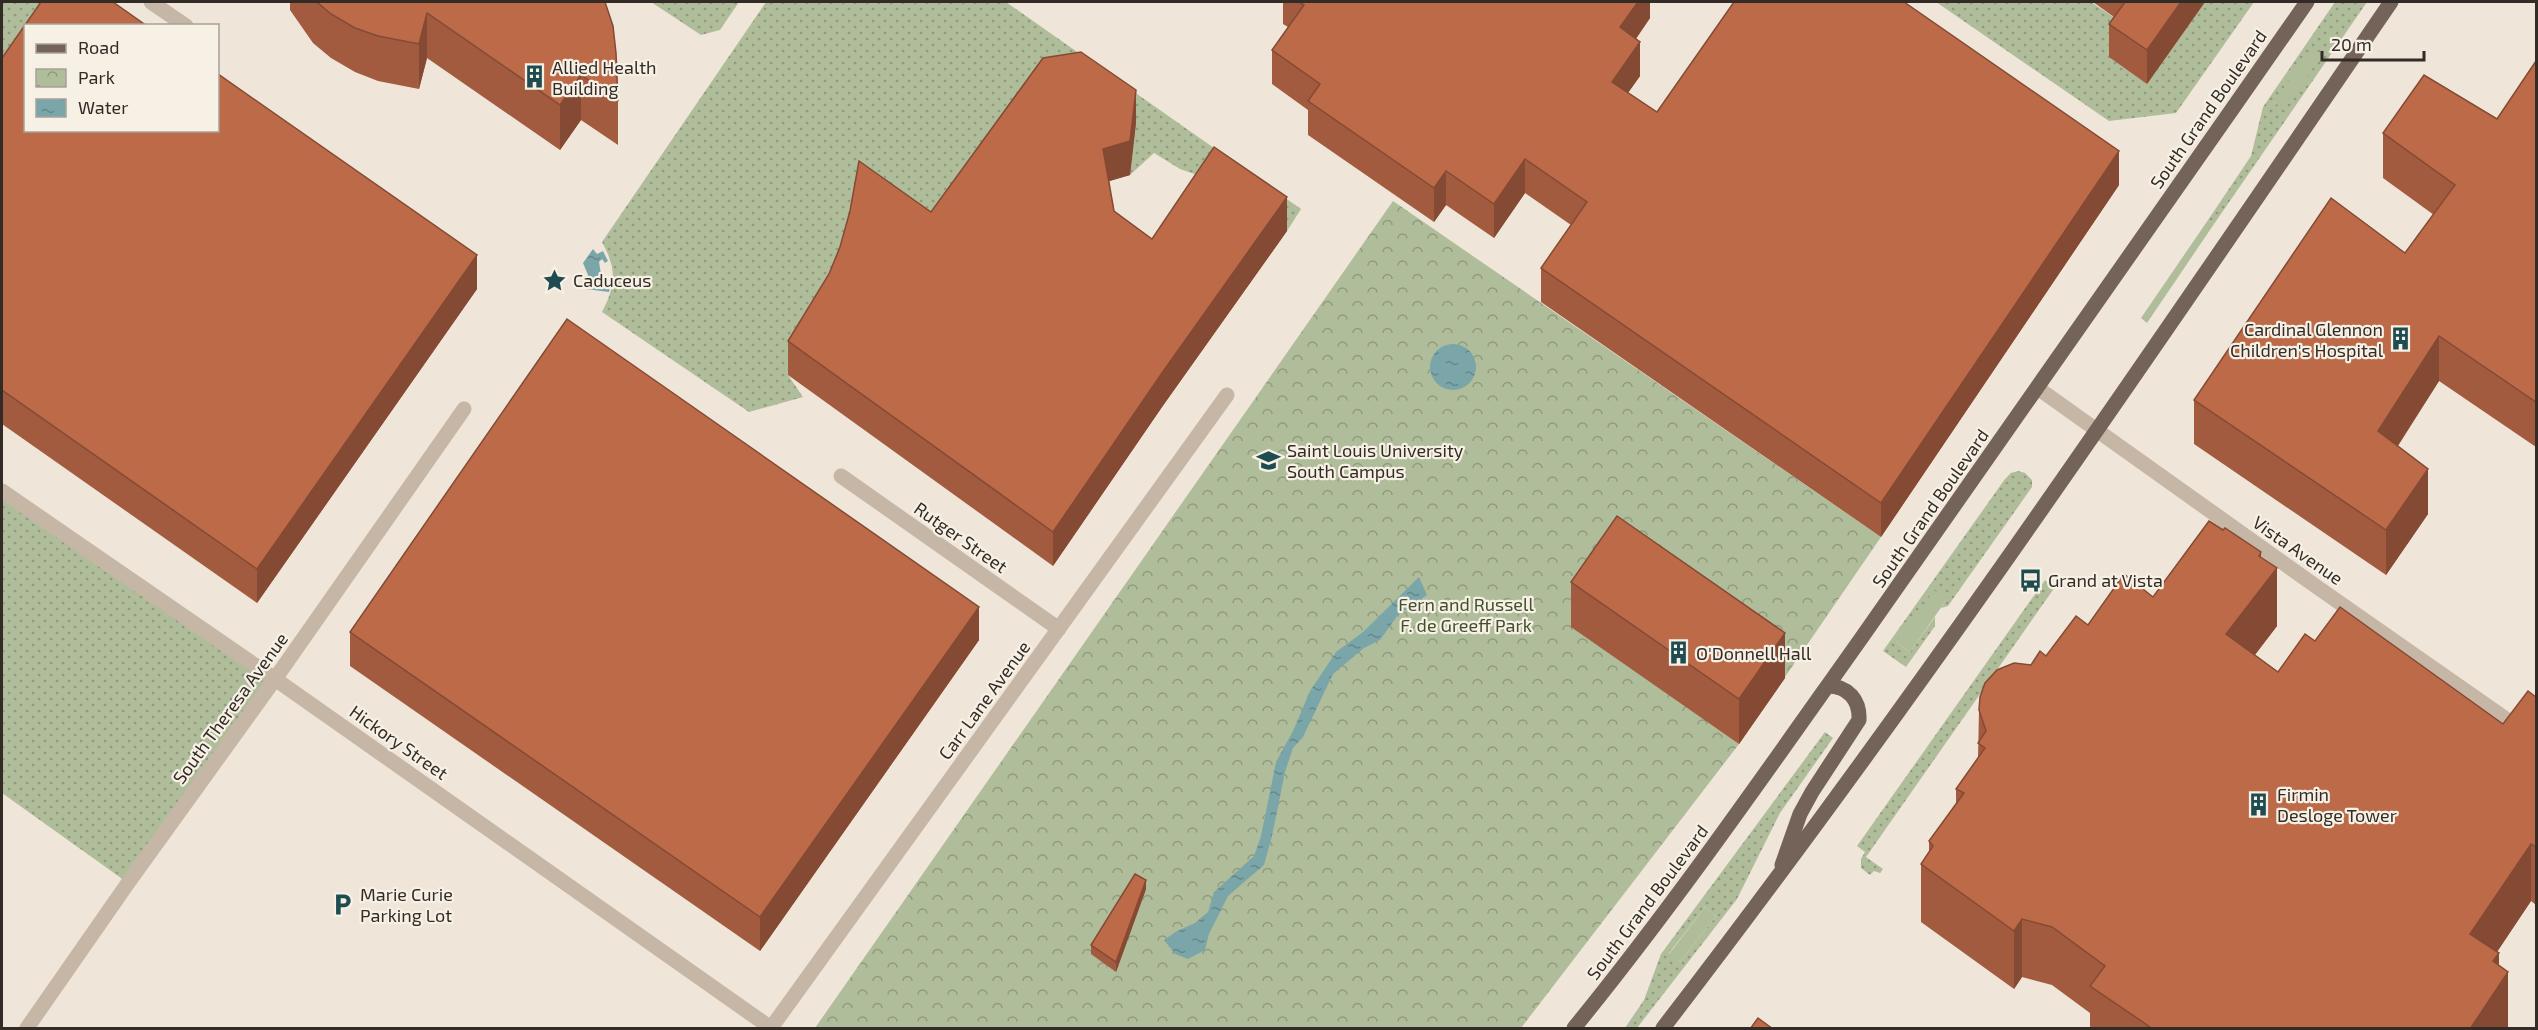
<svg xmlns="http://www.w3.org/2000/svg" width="2538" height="1030" viewBox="0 0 2538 1030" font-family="'Exo 2',sans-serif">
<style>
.grass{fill:url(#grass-dots);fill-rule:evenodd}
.park{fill:url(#park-crowns)}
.garden{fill:#b0bd9a}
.water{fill:url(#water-ripples)}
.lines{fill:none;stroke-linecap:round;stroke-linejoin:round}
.minor{stroke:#c6b6a6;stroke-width:15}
.primary{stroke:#746358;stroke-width:15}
.wall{fill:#a35b3f}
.shaded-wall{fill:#844a33}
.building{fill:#bd6a49;stroke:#844a33;stroke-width:1.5}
.labels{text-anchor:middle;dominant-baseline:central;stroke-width:4.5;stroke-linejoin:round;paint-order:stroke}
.poi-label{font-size:18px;fill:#332b26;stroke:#f7f0e5;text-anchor:start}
.street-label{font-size:18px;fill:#332b26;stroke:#f7f0e5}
.park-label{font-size:18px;fill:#414f2c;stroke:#f7f0e5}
</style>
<defs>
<pattern id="grass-dots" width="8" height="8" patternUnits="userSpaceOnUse" patternTransform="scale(1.5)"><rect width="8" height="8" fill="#b0bd9a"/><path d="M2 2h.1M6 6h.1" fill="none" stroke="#909a7d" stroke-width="1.8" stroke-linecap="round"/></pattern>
<pattern id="park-crowns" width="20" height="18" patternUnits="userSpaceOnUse" patternTransform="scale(1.5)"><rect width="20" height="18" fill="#b0bd9a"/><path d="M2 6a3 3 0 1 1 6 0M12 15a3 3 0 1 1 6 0" fill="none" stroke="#909a7d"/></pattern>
<pattern id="water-ripples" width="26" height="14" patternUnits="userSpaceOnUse" patternTransform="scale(1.5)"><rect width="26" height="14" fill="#7aa6aa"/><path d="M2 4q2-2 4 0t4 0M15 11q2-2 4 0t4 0" fill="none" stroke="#65878a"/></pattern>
</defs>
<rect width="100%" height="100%" fill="#efe6d9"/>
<g class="grass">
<path d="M2 2H59L26 26 2 86Z"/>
<path d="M651 2H739L720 30 701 35Z"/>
<path d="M766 2H1006L1301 209 1287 231 1214 181 1180 169 1154 153 1130 175 1136 123 931 246 850 245 788 375 803 397 749 412 602 312C616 285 617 269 602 242Z"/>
<path d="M1936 2H2091L2130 28 2147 84 2205 2H2254L2176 113 2109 121Z"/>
<path d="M2335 2H2367L2214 224 2208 220 2251 156 2263 107ZM2320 56 2284 109 2274 102Z"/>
<path d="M2018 471 2025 473 2032 480V487L1948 606 1941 608 1947 599 1896 642 1910 652 1935 617V626L1906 667 1883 651 2005 479 2011 473Z"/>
<path d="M2 491 275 679 128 883 2 793Z"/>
<path d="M2045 580 2055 587 1866 857 1883 869 1880 873 1874 871 1870 875 1861 868V859L1865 852 1857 846Z"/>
<path d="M1825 732 1833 738 1780 813 1737 899 1637 1028H1625L1644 1000 1661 954ZM1705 907 1716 916 1680 962 1669 953Z"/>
</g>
<path class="park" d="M1393 201 1881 537 1739 744 1521 1028H815Z"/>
<g class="garden">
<path d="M2310 49 2321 56 2284 110 2274 102Z"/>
<path d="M2208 220 2214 224 2147 323 2141 318Z"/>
<path d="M1934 590 1947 599 1910 652 1896 642Z"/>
<path d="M1705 907 1716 916 1680 962 1669 954Z"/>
</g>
<g class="water">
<path d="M593 249 597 254 603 251 608 261 605 263 602 259 599 262 603 286 611 282 609 292 586 289 588 275 583 263Z"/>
<circle cx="1453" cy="367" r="23"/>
<path d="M1419 577 1427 595 1398 615 1380 640 1364 648 1333 674 1303 737 1293 748 1285 772 1272 836 1264 865 1228 896 1209 934 1205 950 1188 959 1175 954 1164 940 1177 931 1195 923 1208 912 1214 892 1254 856 1261 836 1276 762 1293 731 1310 691 1336 652 1363 632Z"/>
</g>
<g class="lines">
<g class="minor">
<path d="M151 2 186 26"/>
<path d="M2039 389 2317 587 2536 740"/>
<path d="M841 476 1059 629"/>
<path d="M2 491 275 679 771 1028"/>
<path d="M27 1028 128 883 275 679 464 409"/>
<path d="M771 1028 1227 395"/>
</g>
<g class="primary">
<path d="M1782 865 1800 814 1812 792 1859 720C1860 700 1848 686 1828 686"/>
<path d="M1574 1028C1675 904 1767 771 1860 640 2010 429 2158 215 2307 2"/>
<path d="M1663 1028C1919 696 2154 348 2391 2"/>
</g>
</g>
<g class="wall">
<path d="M290 2H605L618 100V145L581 120 560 150 427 58 419 89 378 81 355 72 331 58 313 43 290 10Z"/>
<path d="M1283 2H1650V18L1636 39 1640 76 1628 93 1657 112 2119 185 1881 537 1541 302V268L1571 225 1525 193 1494 238 1446 205 1434 222 1308 135V110L1272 84V50L1288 27 1283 24Z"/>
<path d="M2093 2H2205L2147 84 2109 57V24L2114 17Z"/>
<path d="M2 58 477 289 257 603 2 424Z"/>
<path d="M2536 61V447L2439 381 2398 446 2428 514 2386 575 2194 444V400L2405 253 2434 215 2383 178V133L2497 119Z"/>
<path d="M1136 123 1130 175 1109 181 1114 211 1152 239 1287 231 1162 407 1053 566 788 375V341L931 212Z"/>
<path d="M2261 557 2277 626 2255 655 2278 672 2315 641 2503 724 2536 697V905L2531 901 2497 952 2508 1029H2090V1013L2052 985 2022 977 2014 989 1921 922V864L1929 852V841L1956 804V789L1978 758 1979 710 2031 665 2046 656 2088 625 2153 597Z"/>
<path d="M1571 582 1785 678 1739 744 1571 627Z"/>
<path d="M350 632 979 640 760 951 350 666Z"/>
<path d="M1146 889 1116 972 1091 954V945Z"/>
</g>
<g class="shaded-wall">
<path d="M1638 2H1650V18L1620 61V27Z"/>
<path d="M2181 2H2205L2147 84V50Z"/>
<path d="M427 13V58L419 89V44Z"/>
<path d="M1640 42V76L1612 115V82Z"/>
<path d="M581 75V120L560 150V105Z"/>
<path d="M1136 90V123L1130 175 1103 183V149Z"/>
<path d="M2119 151V185L1881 537V503Z"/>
<path d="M1525 159V193L1494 238V204Z"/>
<path d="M1446 171V205L1434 222V188Z"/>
<path d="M1287 197V231L1162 407 1053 566V532L1162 373Z"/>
<path d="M477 255V289L257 603V569Z"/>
<path d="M2439 336V381L2378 476V431Z"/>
<path d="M2428 469V514L2386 575V530Z"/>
<path d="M2261 552V589L2277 568V626L2226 692V634Z"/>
<path d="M979 607V640L760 951V917Z"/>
<path d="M1785 633V678L1739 744V699Z"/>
<path d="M2531 844V901L2470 992V934Z"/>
<path d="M1146 880V889L1116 972V962Z"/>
<path d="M2022 919V977L2014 989V931Z"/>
<path d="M2499 953V986L2508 972V1029H2470L2493 961Z"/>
</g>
<g class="building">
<path d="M41 2H113L147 26H26V130H218V74L477 255 257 569 2 390V58Z"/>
<path d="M317 2H605L613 26 616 53 618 100 581 75 560 105 427 13 419 44 378 36 355 28 331 14Z"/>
<path d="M1299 2H1638L1620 27 1640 42 1612 82 1657 112 1734 2H1904L2119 151 1881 503 1541 268 1587 202 1525 159 1494 204 1446 171 1434 188 1308 101 1320 84 1272 50 1304 5Z"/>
<path d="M2125 2H2181L2147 50 2109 24Z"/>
<path d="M1081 52 1136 90 1130 141 1103 149 1114 211 1152 239 1214 147 1287 197 1162 373 1053 532 788 341 829 274 840 247 850 211 859 161 931 212 1043 58Z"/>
<path d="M2536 61V402L2439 336 2378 431 2428 469 2386 530 2194 400 2331 198 2405 253 2455 185 2383 133 2424 75 2497 119Z"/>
<path d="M567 319 979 607 760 917 350 632Z"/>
<path d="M1617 516 1785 633 1739 699 1571 582Z"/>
<path d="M2209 521 2223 530 2225 528 2261 552 2259 556 2277 568 2226 634 2278 672 2305 634 2315 641 2340 607 2503 724 2528 691 2536 697V847L2531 844 2470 934 2499 953 2493 961 2508 972 2470 1029H2153L2090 986 2105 966 2052 927 2022 919 2014 931 1921 864 1933 846 1929 841 1964 793 1956 789 1985 748 1978 743 1986 731 1979 710 1980 697 1985 683 1997 670 2014 663 2031 665 2040 651 2046 656 2076 616 2088 625 2124 574 2153 597Z"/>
<path d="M1135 874 1146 880 1116 962 1091 945Z"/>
<path d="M1758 1018 1773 1029H1750Z"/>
</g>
<defs>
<symbol id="building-bare" viewBox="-9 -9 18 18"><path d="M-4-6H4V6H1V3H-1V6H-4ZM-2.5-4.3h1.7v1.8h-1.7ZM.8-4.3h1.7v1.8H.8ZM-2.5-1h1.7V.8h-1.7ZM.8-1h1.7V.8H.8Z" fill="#1f4c51" stroke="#f7f0e5" stroke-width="2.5" paint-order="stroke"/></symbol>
<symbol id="sight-bare" viewBox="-9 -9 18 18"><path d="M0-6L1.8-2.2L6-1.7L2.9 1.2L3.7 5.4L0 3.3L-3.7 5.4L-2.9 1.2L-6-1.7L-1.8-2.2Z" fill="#1f4c51" stroke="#f7f0e5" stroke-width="2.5" paint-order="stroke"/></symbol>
<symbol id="university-bare" viewBox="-9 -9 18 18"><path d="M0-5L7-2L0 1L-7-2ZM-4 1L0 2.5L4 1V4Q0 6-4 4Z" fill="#1f4c51" stroke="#f7f0e5" stroke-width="2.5" paint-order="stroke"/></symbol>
<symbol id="bus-bare" viewBox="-9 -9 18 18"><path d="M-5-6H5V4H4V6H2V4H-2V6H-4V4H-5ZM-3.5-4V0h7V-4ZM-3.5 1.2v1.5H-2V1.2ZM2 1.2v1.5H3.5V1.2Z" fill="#1f4c51" stroke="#f7f0e5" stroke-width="2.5" paint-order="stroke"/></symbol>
<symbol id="parking-bare" viewBox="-9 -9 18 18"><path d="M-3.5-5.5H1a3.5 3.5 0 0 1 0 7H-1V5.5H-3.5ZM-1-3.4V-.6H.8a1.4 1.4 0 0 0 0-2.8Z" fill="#1f4c51" stroke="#f7f0e5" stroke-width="2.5" paint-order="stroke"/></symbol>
</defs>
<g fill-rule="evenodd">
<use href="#building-bare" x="518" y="60" width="33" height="33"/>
<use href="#sight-bare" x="538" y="264" width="33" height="33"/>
<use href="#building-bare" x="2384" y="322" width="33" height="33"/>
<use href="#university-bare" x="1252" y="444" width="33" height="33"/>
<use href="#bus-bare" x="2014" y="564" width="33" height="33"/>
<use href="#building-bare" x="1662" y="636" width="33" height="33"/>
<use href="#building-bare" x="2242" y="788" width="33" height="33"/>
<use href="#parking-bare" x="326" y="888" width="33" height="33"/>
</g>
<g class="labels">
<g class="poi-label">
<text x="552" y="67">Allied Health<tspan x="552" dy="21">Building</tspan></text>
<text x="573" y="280">Caduceus</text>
<text x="2383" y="329" text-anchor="end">Cardinal Glennon<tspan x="2383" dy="21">Children's Hospital</tspan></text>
<text x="1287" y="450">Saint Louis University<tspan x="1287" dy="21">South Campus</tspan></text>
<text x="2048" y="580">Grand at Vista</text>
<text x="1696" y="653">O'Donnell Hall</text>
<text x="2277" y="794">Firmin<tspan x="2277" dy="21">Desloge Tower</tspan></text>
<text x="360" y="894">Marie Curie<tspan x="360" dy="21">Parking Lot</tspan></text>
</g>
<g class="street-label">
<text transform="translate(2208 109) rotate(-55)">South Grand Boulevard</text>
<text transform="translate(1930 508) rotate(-55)">South Grand Boulevard</text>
<text transform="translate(961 537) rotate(35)">Rutger Street</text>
<text transform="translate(2298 550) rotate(35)">Vista Avenue</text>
<text transform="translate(984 700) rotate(-54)">Carr Lane Avenue</text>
<text transform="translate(230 708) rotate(-54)">South Theresa Avenue</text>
<text transform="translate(399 742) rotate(35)">Hickory Street</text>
<text transform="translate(1647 902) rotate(-53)">South Grand Boulevard</text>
</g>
<g class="park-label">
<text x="1466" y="604">Fern and Russell<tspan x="1466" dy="21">F. de Greeff Park</tspan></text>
</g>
</g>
<rect width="2538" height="1030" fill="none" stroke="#332b26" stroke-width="6"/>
<rect x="24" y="24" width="195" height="108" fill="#f7f0e5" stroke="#a9a199" stroke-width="1.5"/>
<rect x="36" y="44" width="30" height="9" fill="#746358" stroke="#a9a199" stroke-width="1.5"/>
<text x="78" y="54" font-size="18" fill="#332b26">Road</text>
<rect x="36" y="69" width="30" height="18" fill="url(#park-crowns)" stroke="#a9a199" stroke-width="1.5"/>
<text x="78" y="84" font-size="18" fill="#332b26">Park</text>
<rect x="36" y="99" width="30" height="18" fill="url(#water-ripples)" stroke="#a9a199" stroke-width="1.5"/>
<text x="78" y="114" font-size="18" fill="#332b26">Water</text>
<path d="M2322 51v9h102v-9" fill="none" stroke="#332b26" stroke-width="3"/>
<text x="2331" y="51" font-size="18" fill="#332b26" stroke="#f7f0e5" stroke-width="4.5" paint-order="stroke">20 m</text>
</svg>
